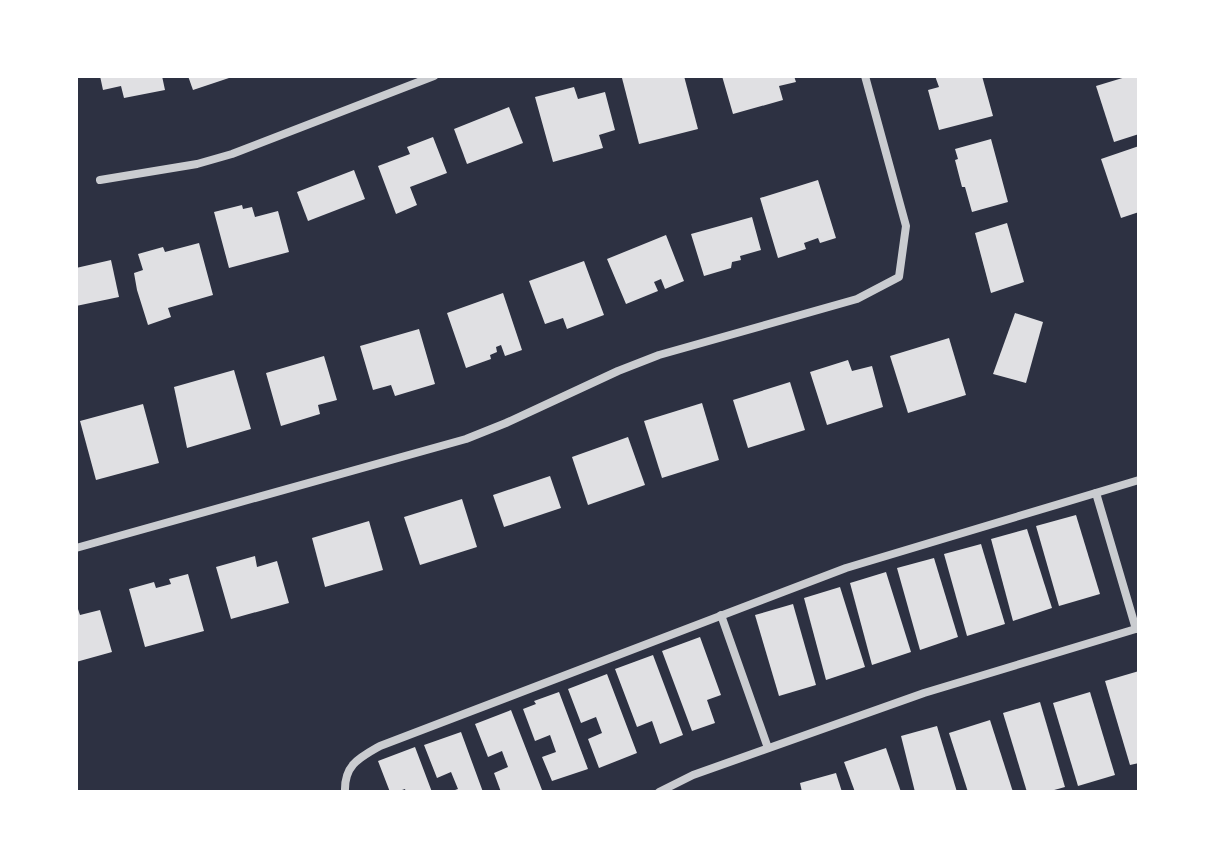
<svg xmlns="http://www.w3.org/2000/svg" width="1215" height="868" viewBox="0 0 1215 868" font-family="'Archivo Narrow',sans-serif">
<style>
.building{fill:#e0e0e3}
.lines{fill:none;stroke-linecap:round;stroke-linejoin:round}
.minor{stroke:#caccd0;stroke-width:8}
</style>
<rect width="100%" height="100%" fill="#2d3142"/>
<g class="building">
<path d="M100 76H162L165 90 124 98 121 86 103 90Z"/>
<path d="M188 76H232V77L193 90Z"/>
<path d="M630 76H684L698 129 639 144 622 78Z"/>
<path d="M722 76H794L796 82 779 86 783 100 733 114Z"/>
<path d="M935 76H982L993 116 939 130 928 90 939 87Z"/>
<path d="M1129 76H1139V134L1114 142 1096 86Z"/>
<path d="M574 87 578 99 605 92 615 130 599 135 603 148 553 162 535 97Z"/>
<path d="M509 107 523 143 467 164 454 129Z"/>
<path d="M433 137 447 173 410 187 417 205 396 214 378 166 410 154 407 147Z"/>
<path d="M991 139 1008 202 972 212 965 187H962L955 160 958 159 955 149Z"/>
<path d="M1139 146V212L1121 218 1101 159Z"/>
<path d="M354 170 365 199 308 221 297 192Z"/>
<path d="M818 180 836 238 820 243 818 238 804 243 806 249 778 258 760 198Z"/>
<path d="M242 205 243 209 252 207 255 217 278 211 289 252 229 268 214 212Z"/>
<path d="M752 217 761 250 740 256 741 260 732 262 731 268 704 276 691 234Z"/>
<path d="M1007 223 1024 282 991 293 975 233Z"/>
<path d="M666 235 684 281 665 289 661 279 654 282 658 291 626 304 607 259Z"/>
<path d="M199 243 213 295 168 308 171 317 148 325 137 290 134 273 143 270 138 254 163 247 165 252Z"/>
<path d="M111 260 119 297 76 306V268Z"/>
<path d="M584 261 604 315 567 329 563 318 545 324 529 281Z"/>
<path d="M503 293 522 350 505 356 501 345 496 347 497 352 490 355 491 359 466 368 447 313Z"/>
<path d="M1015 313 1043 322 1026 383 993 374Z"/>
<path d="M419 329 435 384 395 396 391 385 373 390 360 346Z"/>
<path d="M949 338 966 395 908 413 890 356Z"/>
<path d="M324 356 337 400 318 405 320 414 281 426 266 373Z"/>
<path d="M848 360 852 371 872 366 883 407 827 425 810 372Z"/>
<path d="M234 370 251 429 187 448 174 387Z"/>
<path d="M790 382 805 430 748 448 733 400Z"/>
<path d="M702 403 719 460 662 478 644 421Z"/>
<path d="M143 404 159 463 96 480 80 421Z"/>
<path d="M628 437 645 485 588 505 572 457Z"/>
<path d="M550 476 561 508 504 527 493 495Z"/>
<path d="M462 499 477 547 420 565 404 517Z"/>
<path d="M1076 515 1100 594 1059 606 1036 526Z"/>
<path d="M369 521 383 570 325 587 312 538Z"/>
<path d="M1027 529 1052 608 1013 621 991 539Z"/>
<path d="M981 544 1005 624 967 636 944 554Z"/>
<path d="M255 556 257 567 277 561 289 603 231 619 216 567Z"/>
<path d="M934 558 958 637 920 650 897 568Z"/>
<path d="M886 572 911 652 872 665 850 583Z"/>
<path d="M188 574 204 631 145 647 129 589 154 582 156 588 171 584 169 579Z"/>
<path d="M840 587 865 667 826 680 804 598Z"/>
<path d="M76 603 80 615 100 610 112 652 76 662Z"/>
<path d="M793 604 816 685 779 696 755 615Z"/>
<path d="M700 637 721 695 707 700 715 723 692 731 662 651Z"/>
<path d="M653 655 683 735 660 744 652 721 637 727 615 669Z"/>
<path d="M1139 671V763L1130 765 1105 681Z"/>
<path d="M607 674 637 753 599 768 588 739 602 733 596 717 581 723 568 689Z"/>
<path d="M559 692 588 769 552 781 542 757 556 752 550 735 535 741 523 709 536 704 534 701Z"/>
<path d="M1090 692 1115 775 1078 786 1053 703Z"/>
<path d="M1040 702 1065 787 1047 792H1027L1003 713Z"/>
<path d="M511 710 542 790 535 792H501L494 773 508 767 502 751 488 757 475 724Z"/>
<path d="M990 720 1013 792H968L949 733Z"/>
<path d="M937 726 957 792H915L901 736Z"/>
<path d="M461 732 483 792H449L458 789 451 772 437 778 424 745Z"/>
<path d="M415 747 432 792H406L405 789 396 792H390L378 761Z"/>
<path d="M886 748 901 792H855L844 762Z"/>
<path d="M836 773 842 792H802L800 783Z"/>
</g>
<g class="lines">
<g class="minor">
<path d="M100 180 197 164 232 154 434 76"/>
<path d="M1096 493 1136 629"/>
<path d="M76 548 466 439 506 423 618 371 659 355 857 299 899 277 906 226 865 76"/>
<path d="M721 615 768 748"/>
<path d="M345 792C344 765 359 758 380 746L846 568 1139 480"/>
<path d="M659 792 693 775 924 693 1139 628"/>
</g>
</g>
<rect width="1215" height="868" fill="none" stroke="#ffffff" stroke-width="156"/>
</svg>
